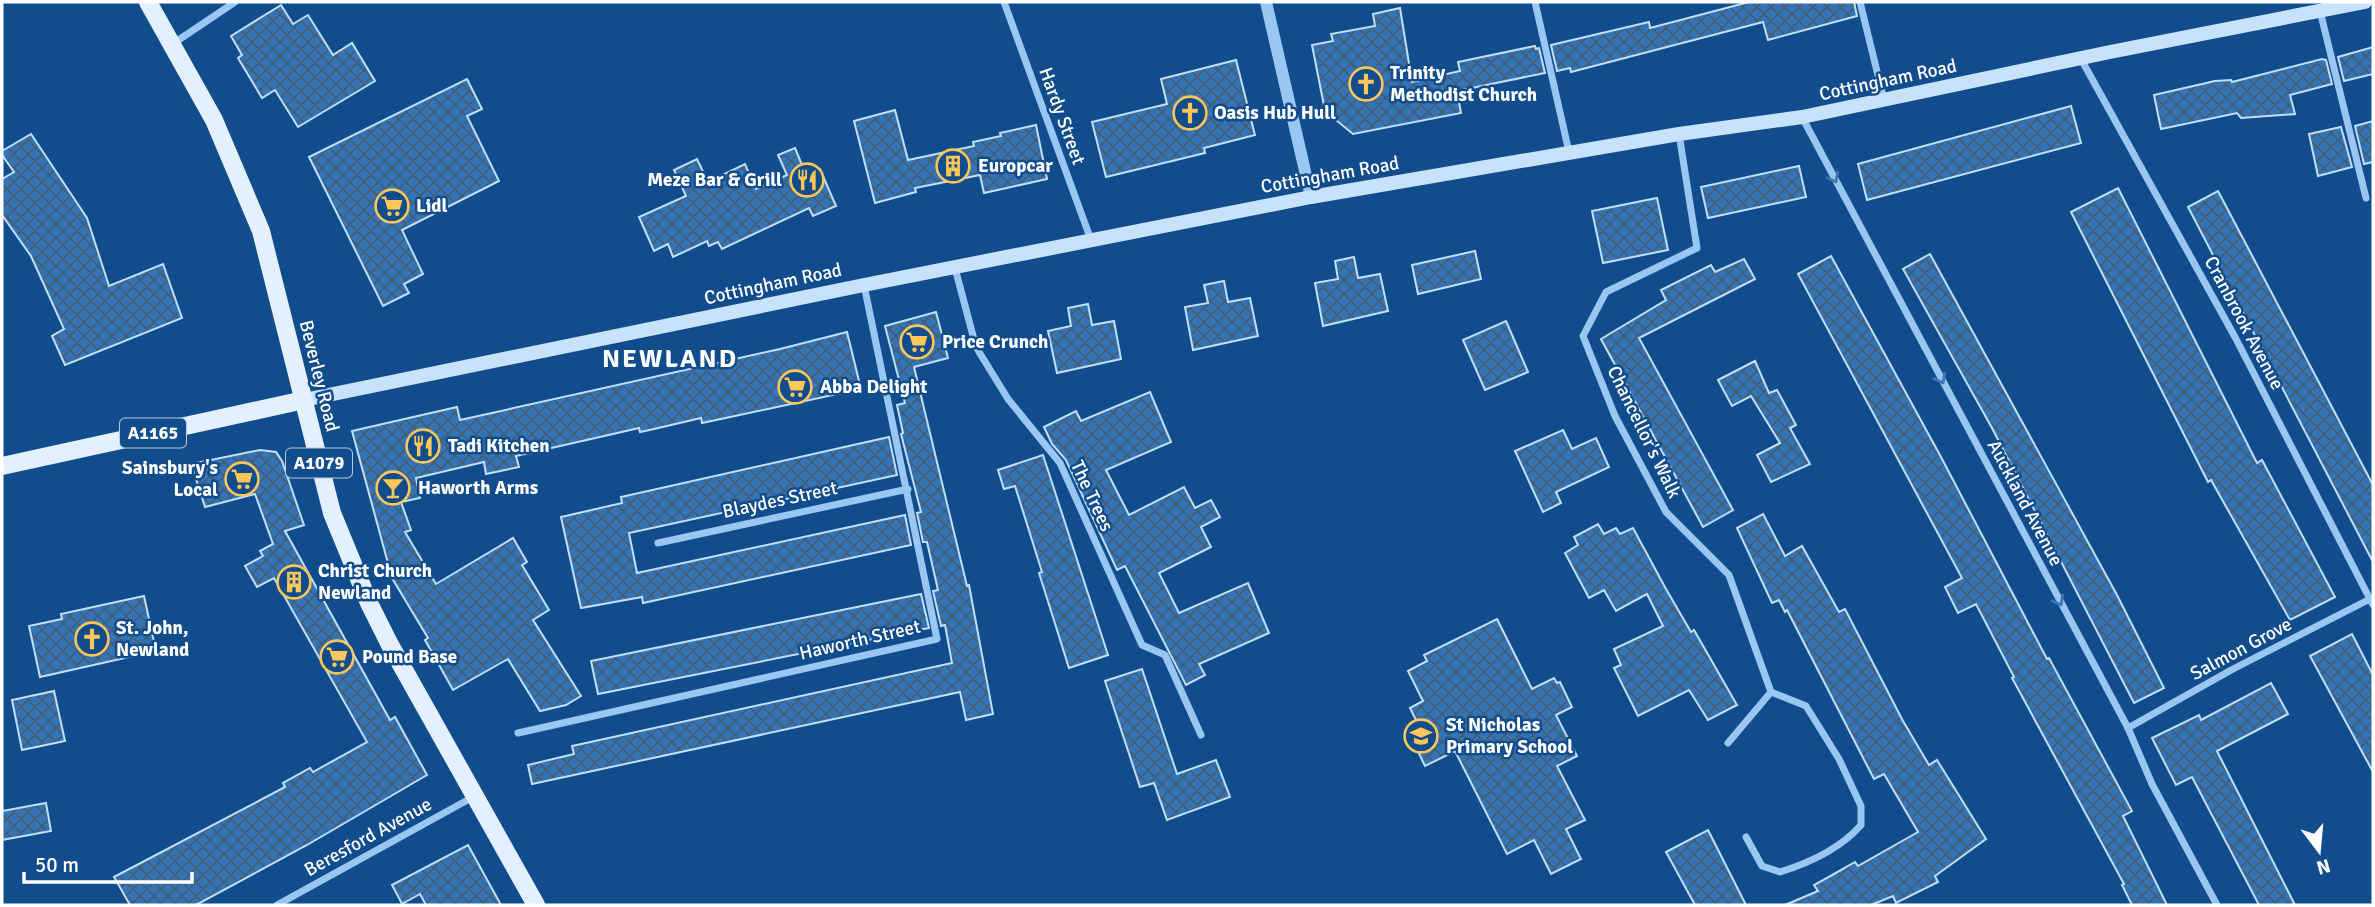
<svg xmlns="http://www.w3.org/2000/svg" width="2375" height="907" viewBox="0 0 2375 907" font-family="Signika,sans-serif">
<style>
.building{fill:url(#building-cross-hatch);stroke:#c0dffd;stroke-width:2}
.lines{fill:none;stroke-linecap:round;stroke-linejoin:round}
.minor{stroke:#99c6f2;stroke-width:7}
.tertiary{stroke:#99c6f2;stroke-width:12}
.secondary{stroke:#c8e1fc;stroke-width:14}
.primary{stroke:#e4f0ff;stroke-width:18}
.oneway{stroke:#4177b0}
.labels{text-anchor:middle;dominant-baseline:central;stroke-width:5;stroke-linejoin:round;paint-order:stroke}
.shield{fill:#114d8d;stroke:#b8cadd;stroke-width:2}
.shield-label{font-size:18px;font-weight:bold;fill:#fff}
.poi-label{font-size:19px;font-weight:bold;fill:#fff;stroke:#114d8d;text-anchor:start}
.street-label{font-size:19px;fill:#fff;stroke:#114d8d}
.district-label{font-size:26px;font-weight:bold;letter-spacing:2px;fill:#fff;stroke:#114d8d}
</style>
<defs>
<pattern id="building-cross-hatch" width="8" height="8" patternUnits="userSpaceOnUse" patternTransform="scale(1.75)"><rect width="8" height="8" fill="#3574b4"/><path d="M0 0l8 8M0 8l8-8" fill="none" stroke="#425e7b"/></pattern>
</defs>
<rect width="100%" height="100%" fill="#114d8d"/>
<g class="building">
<path d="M1749 2H1854L1857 16 1768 40 1763 22 1571 72 1570 68 1557 71 1551 45 1649 22 1650 28Z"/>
<path d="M281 5 293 24 308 15 333 55 352 43 375 81 298 127 275 90 262 98 238 58 242 55 231 36Z"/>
<path d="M1400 8 1412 82 1460 71 1458 62 1535 46 1536 49 1539 48 1545 73 1457 91 1461 113 1353 134 1325 111 1312 45 1333 41 1331 34 1375 26 1373 14Z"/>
<path d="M2373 47V74L2344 81 2338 57Z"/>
<path d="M2322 59 2326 60 2332 84 2290 95 2295 114 2241 118 2237 113 2161 129 2154 95 2215 81 2231 80 2232 82Z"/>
<path d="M1236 60 1255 135 1204 148 1205 153 1106 177 1092 122 1167 104 1161 79Z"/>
<path d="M467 79 482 109 467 116 499 181 402 230 423 274 404 284 409 293 383 306 309 157Z"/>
<path d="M2071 106 2081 143 1867 200 1858 164Z"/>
<path d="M895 110 908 160 974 146 973 142 1001 136 1000 133 1036 125 1047 179 984 193 980 175 915 188 916 192 875 203 854 121Z"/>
<path d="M2373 121V162L2364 164 2355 126Z"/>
<path d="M2341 127 2352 167 2318 176 2309 134Z"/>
<path d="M31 134 87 218 109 286 163 264 182 318 65 365 52 336 64 329 31 256 2 215V179L14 172 2 155V151Z"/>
<path d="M795 148 806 175 820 169 836 206 813 216 809 208 722 249 718 242 709 246 707 241 673 257 668 244 654 251 639 217 686 196 674 170 697 159 708 182 745 164 756 189 787 175 778 155Z"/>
<path d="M1799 166 1806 197 1708 218 1701 187Z"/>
<path d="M2118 188 2257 463 2262 460 2335 597 2290 620 2211 480 2208 482 2071 212Z"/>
<path d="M2218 191 2373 485V562L2188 207Z"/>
<path d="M1657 198 1668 250 1603 263 1592 211Z"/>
<path d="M1475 251 1481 279 1418 294 1412 265Z"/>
<path d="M1930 254 2117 595 2164 688 2134 703 1992 428 1903 269Z"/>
<path d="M1831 256 1941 457 2047 659 2049 658 2132 811 2123 816 2167 905H2132L2122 885 2124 884 2012 678 2014 677 1976 604 1958 613 1945 587 1962 578 1798 274Z"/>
<path d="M1354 257 1358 278 1380 274 1388 311 1323 326 1315 283 1338 279 1335 261Z"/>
<path d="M1744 259 1755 279 1639 338 1733 510 1703 527 1601 339 1666 300 1661 290 1711 265 1715 272Z"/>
<path d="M1224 281 1228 302 1250 298 1258 336 1193 350 1185 307 1208 303 1204 285Z"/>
<path d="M1088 304 1092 325 1114 321 1121 359 1057 373 1048 331 1071 326 1068 308Z"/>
<path d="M936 312 948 358 914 367 967 586 969 585 993 714 966 720 960 692 532 784 528 765 574 754 572 746 952 663 945 625 941 626 933 591 938 590 927 542H923L917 513 921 512 901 434 903 433 897 405 905 403 885 326Z"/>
<path d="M1506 321 1528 372 1485 390 1463 340Z"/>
<path d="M847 332 861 389 702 423 701 418 654 429 640 432 639 428 613 434 516 456 519 467 486 474 484 462 416 478 420 498 401 502 411 530 405 532 436 584 513 538 527 562 522 565 549 610 533 620 581 696 566 705 540 711 508 659 453 690 425 640 428 638 392 578 352 431 457 407 460 420 780 349Z"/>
<path d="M1755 361 1769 393 1777 390 1796 425 1790 428 1810 464 1771 482 1757 455 1780 443 1751 396 1732 406 1718 380Z"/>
<path d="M1150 392 1171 442 1106 470 1129 515 1184 487 1195 508 1211 500 1220 517 1201 527 1211 547 1159 573 1179 613 1248 583 1269 633 1199 664 1205 675 1186 685 1125 566 1117 570 1066 460 1052 444 1044 427 1076 411 1081 421Z"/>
<path d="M1563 430 1572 449 1596 438 1609 467 1556 492 1561 503 1543 512 1515 451Z"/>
<path d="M889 437 897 475 629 533 637 573 905 515 911 545 643 603 642 597 581 608 561 517 622 503 621 497Z"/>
<path d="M260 450 276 452 282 461 304 525 285 531 390 720 395 717 427 775 307 845 196 905H130L114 877 285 787 283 783 310 768 313 772 367 742 274 578 257 587 245 566 263 556 260 551 273 544 255 494 205 507 191 464Z"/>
<path d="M1043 455 1108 655 1069 668 1039 573 1042 572 1015 486 1004 489 998 470Z"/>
<path d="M1763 514 1785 556 1802 546 1839 612 1845 609 1903 721 1929 765 1937 760 1986 839 1935 876 1938 882 1896 903 1893 896 1871 905H1785L1818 891 1814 885 1834 874 1855 862 1858 866 1918 832 1884 774 1874 779 1787 610 1785 612 1779 600 1772 603 1737 528Z"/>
<path d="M1598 524 1604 534 1616 528 1620 534 1633 528 1666 589 1691 632 1694 630 1737 705 1708 720 1689 690 1638 716 1614 668 1621 665 1614 649 1663 626 1647 594 1616 611 1604 590 1589 598 1565 553 1578 545 1574 537Z"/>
<path d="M921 594 929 628 598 694 591 661Z"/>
<path d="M144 596 156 651 40 677 29 626 62 619 61 614Z"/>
<path d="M1497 619 1532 689 1554 678 1557 683 1560 682 1572 707 1556 715 1577 756 1557 766 1585 820 1566 829 1581 859 1551 874 1534 840 1507 854 1455 751 1425 766 1411 737 1422 732 1410 708 1423 701 1408 671 1427 661 1424 655Z"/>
<path d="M2352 634 2373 675V772L2310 656Z"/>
<path d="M1142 669 1177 774 1216 760 1230 797 1167 820 1154 783 1140 787 1105 681Z"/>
<path d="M2271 683 2288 714 2217 751 2295 905H2259L2192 777 2176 785 2152 738 2199 715 2201 720Z"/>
<path d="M54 691 65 741 22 750 12 700Z"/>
<path d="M46 803 51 831 2 840V811Z"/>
<path d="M1708 830 1746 905H1695L1666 852Z"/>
<path d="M468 845 501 905H426L420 894 402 904 392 885Z"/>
</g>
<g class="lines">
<g class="minor">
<path d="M1004 2 1091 240"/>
<path d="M1535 2 1569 152"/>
<path d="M1860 2 1884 100"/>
<path d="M2320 11 2366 198"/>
<path d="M174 43 235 2"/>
<path d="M2081 59 2235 337 2373 605"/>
<path d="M1802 117 2128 728 2152 784 2217 905"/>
<path d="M1679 134 1697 248 1606 292 1583 336 1615 416 1666 512 1729 575 1771 692 1806 706 1839 759 1861 806V825C1840 849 1809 863 1780 872L1762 866 1746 837"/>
<path d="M955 268 976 347 1008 399 1060 463 1142 645 1165 655 1201 735"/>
<path d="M658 543 908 489"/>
<path d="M2128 728 2233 669 2370 599"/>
<path d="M518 733 937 639 864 285"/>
<path d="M1728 743 1771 692"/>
<path d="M277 905 473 797"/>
</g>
<path class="tertiary" d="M1266 2 1311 197"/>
<path class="secondary" d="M304 400 864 285 1311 197 1679 134 1802 117 2110 52 2365 2"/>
<g class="primary">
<path d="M148 2 214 120 261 231 332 513 369 603 389 643 536 905"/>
<path d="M2 466 304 400"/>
</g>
</g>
<defs><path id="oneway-chevron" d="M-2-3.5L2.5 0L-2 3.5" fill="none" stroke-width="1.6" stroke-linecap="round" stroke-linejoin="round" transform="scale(1.75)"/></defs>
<g class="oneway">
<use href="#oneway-chevron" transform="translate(1834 178) rotate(62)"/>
<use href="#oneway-chevron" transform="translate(1941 379) rotate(62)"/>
<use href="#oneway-chevron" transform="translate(2059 601) rotate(62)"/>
</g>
<defs>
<symbol id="church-ring" viewBox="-11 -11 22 22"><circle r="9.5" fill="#114d8d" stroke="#ffc75a" stroke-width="1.5"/><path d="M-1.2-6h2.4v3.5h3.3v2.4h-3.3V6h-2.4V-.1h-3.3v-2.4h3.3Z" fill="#ffc75a"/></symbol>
<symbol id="building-ring" viewBox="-11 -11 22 22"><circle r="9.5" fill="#114d8d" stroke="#ffc75a" stroke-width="1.5"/><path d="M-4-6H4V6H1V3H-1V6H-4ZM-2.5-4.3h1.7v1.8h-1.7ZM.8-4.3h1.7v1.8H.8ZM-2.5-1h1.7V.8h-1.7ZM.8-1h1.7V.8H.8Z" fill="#ffc75a"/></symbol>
<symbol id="restaurant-ring" viewBox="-11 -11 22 22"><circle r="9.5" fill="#114d8d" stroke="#ffc75a" stroke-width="1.5"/><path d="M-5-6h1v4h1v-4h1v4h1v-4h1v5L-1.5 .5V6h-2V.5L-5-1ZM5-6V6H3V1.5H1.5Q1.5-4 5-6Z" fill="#ffc75a"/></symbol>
<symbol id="supermarket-ring" viewBox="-11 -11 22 22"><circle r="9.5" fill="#114d8d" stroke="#ffc75a" stroke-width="1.5"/><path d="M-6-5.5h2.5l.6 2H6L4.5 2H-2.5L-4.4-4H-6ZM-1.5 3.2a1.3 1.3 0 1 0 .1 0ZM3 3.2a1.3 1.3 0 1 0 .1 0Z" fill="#ffc75a"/></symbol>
<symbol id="bar-ring" viewBox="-11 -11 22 22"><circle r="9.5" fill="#114d8d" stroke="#ffc75a" stroke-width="1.5"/><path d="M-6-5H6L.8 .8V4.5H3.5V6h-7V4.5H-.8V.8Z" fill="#ffc75a"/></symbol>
<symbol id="school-ring" viewBox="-11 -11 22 22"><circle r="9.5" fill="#114d8d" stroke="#ffc75a" stroke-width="1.5"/><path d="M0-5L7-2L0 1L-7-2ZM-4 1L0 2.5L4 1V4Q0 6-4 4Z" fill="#ffc75a"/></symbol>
</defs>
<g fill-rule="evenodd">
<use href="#church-ring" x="1347" y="65" width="38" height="38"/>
<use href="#church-ring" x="1171" y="94" width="38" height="38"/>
<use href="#building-ring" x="934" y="147" width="38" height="38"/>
<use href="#restaurant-ring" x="788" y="161" width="38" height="38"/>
<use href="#supermarket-ring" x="373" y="187" width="38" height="38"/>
<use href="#supermarket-ring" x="898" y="323" width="38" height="38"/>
<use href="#supermarket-ring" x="776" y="368" width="38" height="38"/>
<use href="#restaurant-ring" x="404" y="427" width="38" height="38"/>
<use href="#supermarket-ring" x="223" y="460" width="38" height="38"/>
<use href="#bar-ring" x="374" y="469" width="38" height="38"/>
<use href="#building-ring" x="275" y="563" width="38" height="38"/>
<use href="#church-ring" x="73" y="620" width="38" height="38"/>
<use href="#supermarket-ring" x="318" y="638" width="38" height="38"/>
<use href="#school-ring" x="1402" y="717" width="38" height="38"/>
</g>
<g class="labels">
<g class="shield">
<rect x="120" y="418.5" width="66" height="29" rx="5"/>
<rect x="286" y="448.5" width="66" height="29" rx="5"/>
</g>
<g class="shield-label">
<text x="153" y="433">A1165</text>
<text x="319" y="463">A1079</text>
</g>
<g class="poi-label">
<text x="1390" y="73">Trinity<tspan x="1390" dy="22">Methodist Church</tspan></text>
<text x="1214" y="113">Oasis Hub Hull</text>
<text x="978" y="166">Europcar</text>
<text x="782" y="180" text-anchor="end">Meze Bar &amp; Grill</text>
<text x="416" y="206">Lidl</text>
<text x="942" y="342">Price Crunch</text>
<text x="820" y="387">Abba Delight</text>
<text x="448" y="446">Tadi Kitchen</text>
<text x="218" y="468" text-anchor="end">Sainsbury's<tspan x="218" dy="22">Local</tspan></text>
<text x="418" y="488">Haworth Arms</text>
<text x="318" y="571">Christ Church<tspan x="318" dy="22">Newland</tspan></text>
<text x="116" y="628">St. John,<tspan x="116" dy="22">Newland</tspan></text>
<text x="362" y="657">Pound Base</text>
<text x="1446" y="725">St Nicholas<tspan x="1446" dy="22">Primary School</tspan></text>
</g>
<g class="street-label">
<text transform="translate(1888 80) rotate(-12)">Cottingham Road</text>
<text transform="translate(1062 116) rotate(70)">Hardy Street</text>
<text transform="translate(1330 175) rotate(-10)">Cottingham Road</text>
<text transform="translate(773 284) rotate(-12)">Cottingham Road</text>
<text transform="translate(2244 323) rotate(62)">Cranbrook Avenue</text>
<text transform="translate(319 376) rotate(76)">Beverley Road</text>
<text transform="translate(1644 432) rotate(64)">Chancellor's Walk</text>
<text transform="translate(1092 496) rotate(65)">The Trees</text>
<text transform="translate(780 500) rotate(-12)">Blaydes Street</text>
<text transform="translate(2025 503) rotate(62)">Auckland Avenue</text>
<text transform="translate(860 640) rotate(-13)">Haworth Street</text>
<text transform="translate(2241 649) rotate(-28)">Salmon Grove</text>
<text transform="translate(368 837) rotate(-29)">Beresford Avenue</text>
</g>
<g class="district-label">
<text x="670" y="359">NEWLAND</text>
</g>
</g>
<rect width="2375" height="907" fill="none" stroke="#ffffff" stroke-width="7"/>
<g transform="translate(2319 851) rotate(164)" stroke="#114d8d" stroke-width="5" paint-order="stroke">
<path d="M0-5L12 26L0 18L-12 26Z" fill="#ffffff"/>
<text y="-10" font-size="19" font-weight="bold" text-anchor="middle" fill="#ffffff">N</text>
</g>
<path d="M24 872v10h168v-10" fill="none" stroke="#ffffff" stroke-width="3.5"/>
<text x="35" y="872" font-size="21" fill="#ffffff" stroke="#114d8d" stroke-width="5" paint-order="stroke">50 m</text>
</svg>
